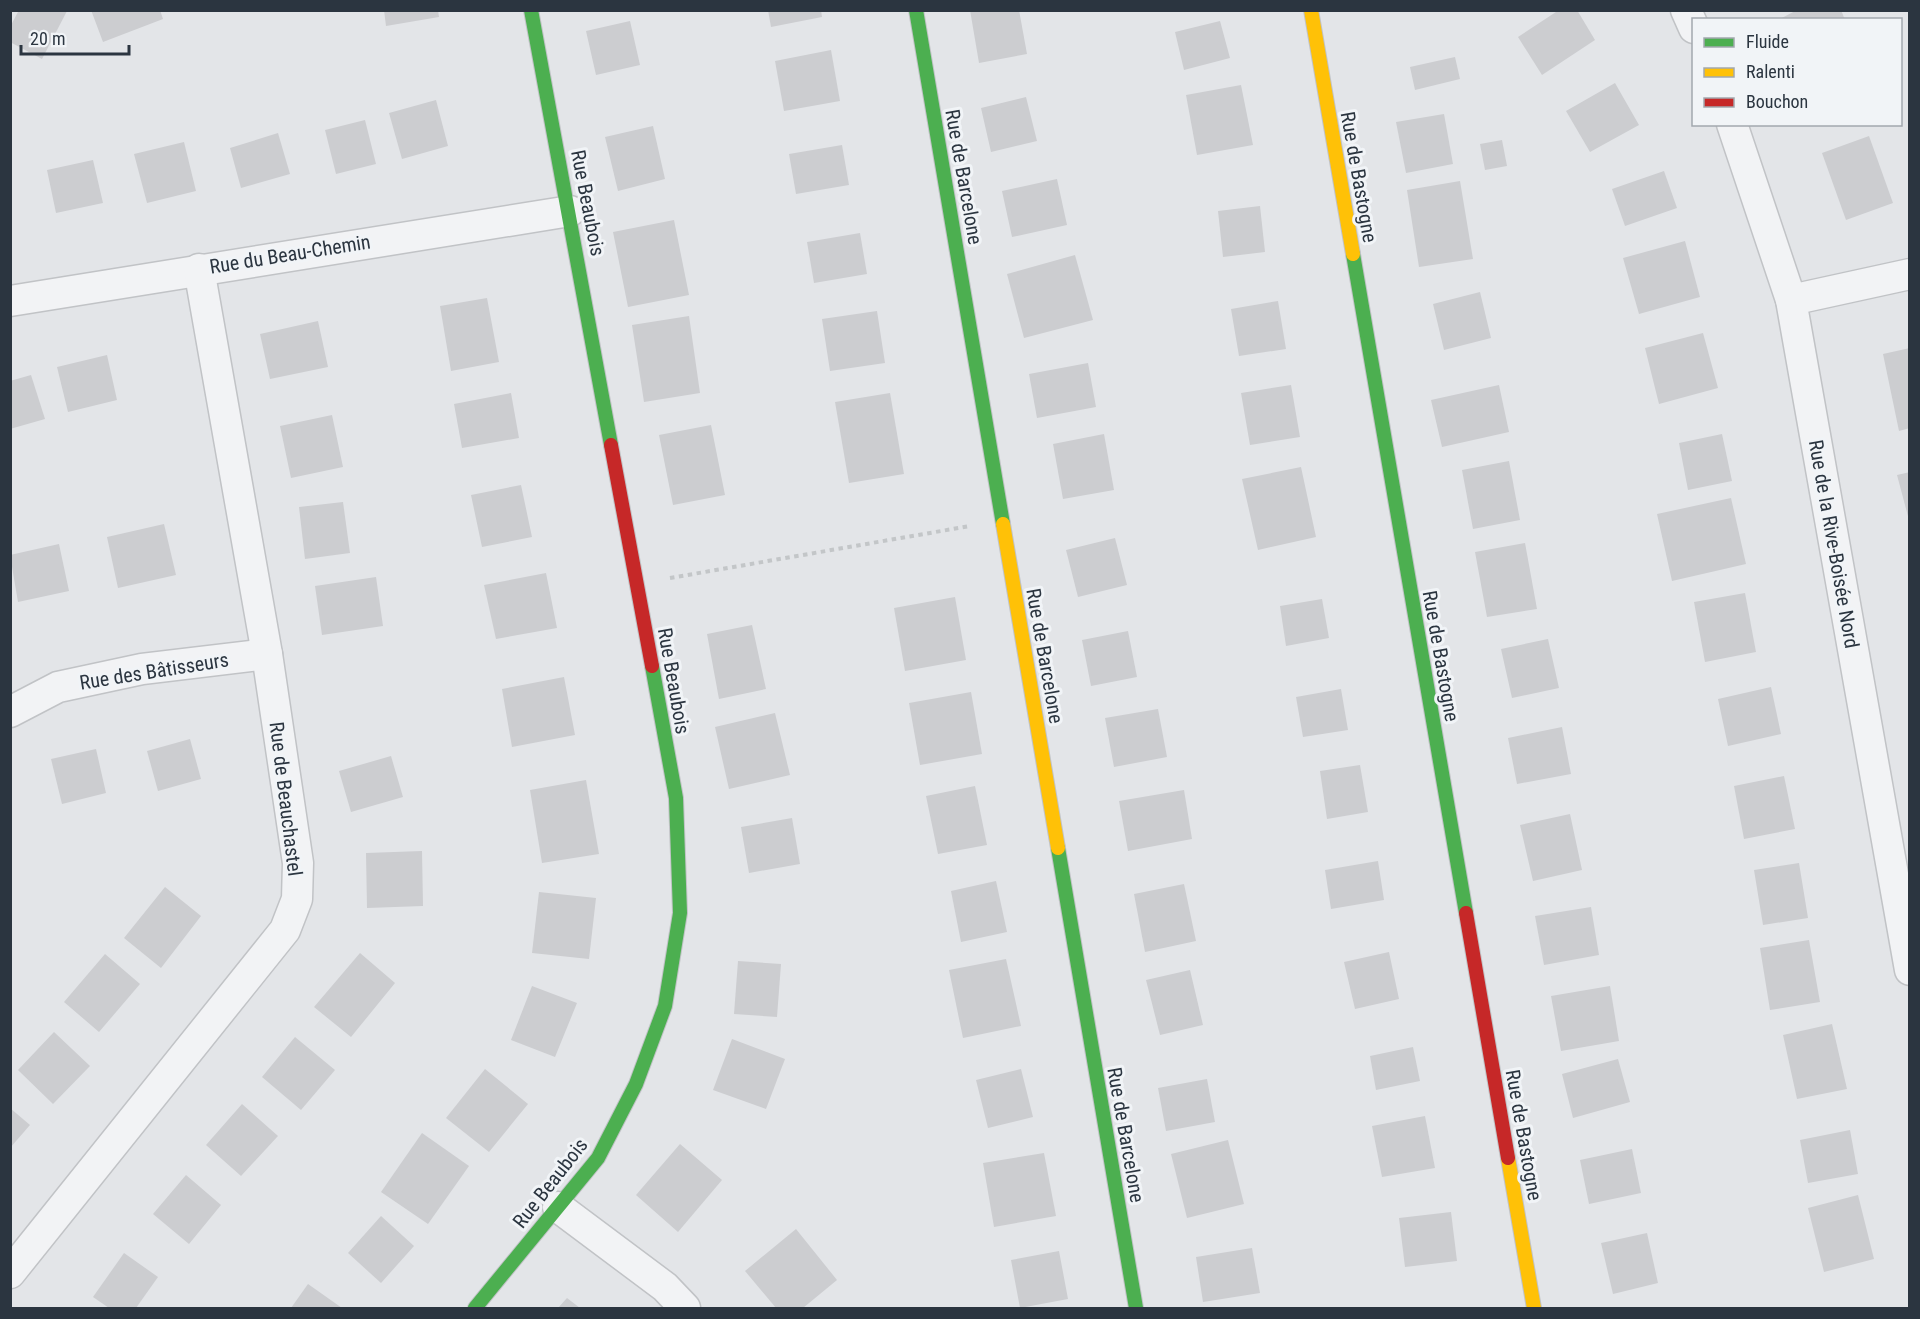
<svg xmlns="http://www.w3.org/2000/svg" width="1920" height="1319" viewBox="0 0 1920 1319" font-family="'Roboto Condensed',sans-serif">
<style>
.building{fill:#cccdd0}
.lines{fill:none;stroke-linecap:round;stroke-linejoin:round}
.street-casing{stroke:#c1c3c6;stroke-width:33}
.fast-casing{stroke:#c1c3c6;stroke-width:16}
.slow-casing{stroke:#c1c3c6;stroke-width:16}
.jam-casing{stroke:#c1c3c6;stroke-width:16}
.path{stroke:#c3c6c8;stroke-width:4;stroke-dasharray:4.5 4.5;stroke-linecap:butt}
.street{stroke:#f2f3f5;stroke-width:30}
.fast{stroke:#4caf50;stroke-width:14}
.slow{stroke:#ffc107;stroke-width:14}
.jam{stroke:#c62828;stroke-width:14}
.labels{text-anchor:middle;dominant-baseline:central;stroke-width:6;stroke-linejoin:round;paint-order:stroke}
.street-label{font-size:20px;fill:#2b3540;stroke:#f1f4f7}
</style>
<rect width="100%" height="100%" fill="#e3e5e8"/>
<g class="building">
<path d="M19 10 67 11 42 59 10 42V27Z"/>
<path d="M91 10H160L163 19 103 42Z"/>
<path d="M384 10H438L439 17 386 26Z"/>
<path d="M768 10H821L822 17 771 27Z"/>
<path d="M970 10H1019L1027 54 979 63Z"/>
<path d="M1559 10H1577L1595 40 1542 75 1518 37Z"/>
<path d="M1797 10H1841L1845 20H1778Z"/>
<path d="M630 21 640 65 596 75 586 31Z"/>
<path d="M1220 21 1230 58 1184 70 1175 32Z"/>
<path d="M831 50 840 101 784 111 775 61Z"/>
<path d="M1455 57 1460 79 1415 90 1410 67Z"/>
<path d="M1615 83 1639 125 1590 152 1566 111Z"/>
<path d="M1241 85 1253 145 1197 155 1186 95Z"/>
<path d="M1026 97 1037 141 991 152 981 108Z"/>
<path d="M436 100 448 146 402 159 389 113Z"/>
<path d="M1444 114 1453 164 1406 173 1396 122Z"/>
<path d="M365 120 376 164 336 174 325 130Z"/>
<path d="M653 126 665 179 618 191 605 137Z"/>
<path d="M278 133 290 174 241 188 230 148Z"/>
<path d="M1869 136 1893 203 1846 220 1822 153Z"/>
<path d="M1502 140 1507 166 1485 170 1480 144Z"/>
<path d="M184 142 196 191 147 203 134 154Z"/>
<path d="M842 145 849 185 796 194 789 154Z"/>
<path d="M93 160 103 203 56 213 47 170Z"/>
<path d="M1664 171 1677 208 1625 226 1612 189Z"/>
<path d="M1057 179 1067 225 1012 237 1002 191Z"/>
<path d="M1460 181 1473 259 1419 267 1407 190Z"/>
<path d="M1260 206 1265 252 1223 257 1218 211Z"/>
<path d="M674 220 689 295 628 307 613 232Z"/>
<path d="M860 233 867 274 814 283 807 242Z"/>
<path d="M1685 241 1700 297 1639 314 1623 258Z"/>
<path d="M1075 255 1093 320 1024 338 1007 274Z"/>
<path d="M1480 292 1491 338 1444 350 1433 304Z"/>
<path d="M487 298 499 362 451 371 440 306Z"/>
<path d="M1278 301 1286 349 1239 356 1231 309Z"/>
<path d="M877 311 885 363 830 371 822 319Z"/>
<path d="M689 316 700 393 644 402 632 325Z"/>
<path d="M318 321 328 367 270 379 260 334Z"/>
<path d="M1703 333 1718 388 1659 404 1645 348Z"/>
<path d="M1910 348V428L1899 431 1883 354Z"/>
<path d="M107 355 117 400 68 412 57 367Z"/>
<path d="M1088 363 1096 407 1037 418 1029 374Z"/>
<path d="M31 375 45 419 10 429V381Z"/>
<path d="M1291 385 1300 437 1250 445 1241 393Z"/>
<path d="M1499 385 1509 432 1442 447 1431 400Z"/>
<path d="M511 393 519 438 462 448 454 404Z"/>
<path d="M890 393 904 474 849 483 835 402Z"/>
<path d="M332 415 343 467 291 478 280 426Z"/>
<path d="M711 425 725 495 673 505 659 435Z"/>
<path d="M1104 434 1114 490 1063 499 1053 444Z"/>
<path d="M1722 434 1732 481 1688 490 1679 443Z"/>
<path d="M1509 461 1520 520 1473 529 1462 470Z"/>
<path d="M1301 467 1316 537 1258 550 1242 479Z"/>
<path d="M1910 472V519L1909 520 1897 475Z"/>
<path d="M521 485 532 537 482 547 471 495Z"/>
<path d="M1731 498 1746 564 1672 581 1657 514Z"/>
<path d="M343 502 350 553 305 559 299 507Z"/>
<path d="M164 524 176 575 118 588 107 537Z"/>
<path d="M1115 538 1127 585 1078 597 1066 550Z"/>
<path d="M1525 543 1537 609 1487 617 1475 552Z"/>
<path d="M59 544 69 591 18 602 10 555Z"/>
<path d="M546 573 557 628 496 639 484 585Z"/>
<path d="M376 577 383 626 322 635 315 586Z"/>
<path d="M1745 593 1756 652 1705 662 1694 602Z"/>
<path d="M955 597 966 660 905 671 894 608Z"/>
<path d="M1322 599 1329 638 1286 646 1280 606Z"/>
<path d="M752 625 766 689 719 699 707 634Z"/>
<path d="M1128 631 1137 677 1091 686 1082 640Z"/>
<path d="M1548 639 1559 688 1512 698 1501 649Z"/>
<path d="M564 677 575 735 512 747 502 689Z"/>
<path d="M1771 687 1781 734 1728 746 1718 699Z"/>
<path d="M1341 689 1348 730 1303 737 1296 697Z"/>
<path d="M971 692 982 754 920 765 909 703Z"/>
<path d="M1158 709 1167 757 1114 767 1105 718Z"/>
<path d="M775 713 790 775 729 789 715 727Z"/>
<path d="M1562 727 1571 774 1517 784 1508 738Z"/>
<path d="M190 739 201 779 158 791 147 751Z"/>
<path d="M96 749 106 793 62 804 51 759Z"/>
<path d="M391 756 403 797 351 812 339 771Z"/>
<path d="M1360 765 1368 812 1327 819 1320 771Z"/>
<path d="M1784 776 1795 829 1744 839 1734 786Z"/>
<path d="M586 780 599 854 542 863 530 790Z"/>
<path d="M975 786 987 845 938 854 926 796Z"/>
<path d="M1184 790 1192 839 1128 851 1119 801Z"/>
<path d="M1570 814 1582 870 1533 881 1520 825Z"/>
<path d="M792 818 800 864 749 873 741 827Z"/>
<path d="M422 851 423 906 367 908 366 853Z"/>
<path d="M1378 861 1384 900 1331 909 1325 870Z"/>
<path d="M1799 863 1808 918 1763 925 1754 870Z"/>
<path d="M996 881 1007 932 961 942 951 891Z"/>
<path d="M1184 884 1196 941 1145 952 1134 894Z"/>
<path d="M165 887 201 916 161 968 124 938Z"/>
<path d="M539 892 596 898 589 959 532 953Z"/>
<path d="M1591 907 1599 955 1544 965 1535 916Z"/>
<path d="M1809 940 1820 1002 1770 1010 1760 948Z"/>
<path d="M1389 952 1399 999 1355 1009 1344 962Z"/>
<path d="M360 953 395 983 351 1037 314 1007Z"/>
<path d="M105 954 140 984 99 1032 64 1002Z"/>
<path d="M1006 959 1021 1026 963 1038 949 970Z"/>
<path d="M738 961 781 964 777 1017 734 1014Z"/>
<path d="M1190 970 1203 1025 1160 1035 1146 980Z"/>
<path d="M532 986 577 1003 555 1057 511 1040Z"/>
<path d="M1610 986 1619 1041 1561 1051 1551 996Z"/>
<path d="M1832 1024 1847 1089 1797 1099 1783 1035Z"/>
<path d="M54 1032 90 1066 53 1104 18 1070Z"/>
<path d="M295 1037 335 1070 301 1110 262 1077Z"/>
<path d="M732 1039 785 1059 766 1109 713 1090Z"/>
<path d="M1413 1047 1420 1081 1376 1090 1370 1056Z"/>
<path d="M1618 1059 1630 1102 1573 1118 1562 1074Z"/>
<path d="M485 1069 528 1104 489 1152 446 1118Z"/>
<path d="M1021 1069 1033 1117 988 1128 976 1080Z"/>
<path d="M1207 1079 1215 1122 1166 1131 1158 1088Z"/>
<path d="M242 1104 278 1136 241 1176 206 1145Z"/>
<path d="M10 1108 30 1125 10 1148Z"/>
<path d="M1425 1116 1435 1168 1382 1177 1372 1126Z"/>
<path d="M1850 1130 1858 1174 1808 1183 1800 1140Z"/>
<path d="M422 1133 469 1166 428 1224 381 1192Z"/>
<path d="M1228 1140 1244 1204 1187 1218 1171 1154Z"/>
<path d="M680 1144 722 1180 678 1232 636 1195Z"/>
<path d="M1632 1149 1641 1193 1589 1204 1580 1160Z"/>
<path d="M1044 1153 1056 1216 994 1227 983 1163Z"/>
<path d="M186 1175 221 1205 189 1244 153 1214Z"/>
<path d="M1858 1195 1874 1259 1824 1272 1808 1208Z"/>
<path d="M1451 1212 1457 1261 1405 1267 1399 1218Z"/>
<path d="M381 1216 414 1246 381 1283 348 1253Z"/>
<path d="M796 1229 837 1280 803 1308H776L745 1271Z"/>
<path d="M1647 1233 1658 1283 1613 1294 1601 1243Z"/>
<path d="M1252 1248 1260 1293 1203 1302 1196 1257Z"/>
<path d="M1059 1251 1068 1299 1020 1308 1011 1260Z"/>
<path d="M124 1253 158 1277 136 1308H109L93 1297Z"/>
<path d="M308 1284 342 1308H291Z"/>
<path d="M567 1298 580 1308H558Z"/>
</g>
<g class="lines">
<defs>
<g id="street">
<path d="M1686 10 1694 28"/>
<path d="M1732 124 1791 300 1910 970"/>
<path d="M1791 300 1910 274"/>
<path d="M10 301 570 211"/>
<path d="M10 712 58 687 142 669 267 654"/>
<path d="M558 1207 665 1287 685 1308"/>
<path d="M10 1273 285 930 297 899 298 863 267 654 199 269"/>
</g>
<g id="fast">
<path d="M531 10 611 445"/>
<path d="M916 10 1003 524"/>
<path d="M1353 254 1466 913"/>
<path d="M1058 848 1136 1308"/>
<path d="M475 1308 598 1158 636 1084 665 1006 680 913 676 798 652 666"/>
</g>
<g id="slow">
<path d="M1311 10 1353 254"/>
<path d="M1003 524 1058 848"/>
<path d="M1508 1158 1534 1308"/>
</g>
<g id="jam">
<path d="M611 445 652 666"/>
<path d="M1466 913 1508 1158"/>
</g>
</defs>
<use href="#street" class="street-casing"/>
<use href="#fast" class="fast-casing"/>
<use href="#slow" class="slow-casing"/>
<use href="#jam" class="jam-casing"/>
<path class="path" d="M670 578 970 526"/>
<use href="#street" class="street"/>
<use href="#fast" class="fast"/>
<use href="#slow" class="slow"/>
<use href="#jam" class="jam"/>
</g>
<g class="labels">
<g class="street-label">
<text transform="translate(964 177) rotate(80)">Rue de Barcelone</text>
<text transform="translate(1359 177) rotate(80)">Rue de Bastogne</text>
<text transform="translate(588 203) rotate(79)">Rue Beaubois</text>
<text transform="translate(290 254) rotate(-9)">Rue du Beau-Chemin</text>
<text transform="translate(1834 544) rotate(80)">Rue de la Rive-Boisée Nord</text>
<text transform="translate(1045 656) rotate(80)">Rue de Barcelone</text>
<text transform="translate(1441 656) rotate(80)">Rue de Bastogne</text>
<text transform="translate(154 671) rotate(-9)">Rue des Bâtisseurs</text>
<text transform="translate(674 681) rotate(80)">Rue Beaubois</text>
<text transform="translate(286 799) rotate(83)">Rue de Beauchastel</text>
<text transform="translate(1126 1135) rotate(80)">Rue de Barcelone</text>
<text transform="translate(1524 1135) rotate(80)">Rue de Bastogne</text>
<text transform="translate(550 1183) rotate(-52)">Rue Beaubois</text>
</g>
</g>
<rect width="1920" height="1319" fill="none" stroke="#2b3540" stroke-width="24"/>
<rect x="1692" y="18" width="210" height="108" fill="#f1f4f7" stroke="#a2a8ae" stroke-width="1.5"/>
<rect x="1704" y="38" width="30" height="9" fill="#4caf50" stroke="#a2a8ae" stroke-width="1.5"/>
<text x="1746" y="48" font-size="18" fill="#2b3540">Fluide</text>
<rect x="1704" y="68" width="30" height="9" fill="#ffc107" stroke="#a2a8ae" stroke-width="1.5"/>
<text x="1746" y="78" font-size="18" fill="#2b3540">Ralenti</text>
<rect x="1704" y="98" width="30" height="9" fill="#c62828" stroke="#a2a8ae" stroke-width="1.5"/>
<text x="1746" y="108" font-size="18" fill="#2b3540">Bouchon</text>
<path d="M21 45v9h108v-9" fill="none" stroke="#2b3540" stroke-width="3"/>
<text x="30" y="45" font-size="18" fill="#2b3540" stroke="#f1f4f7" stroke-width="4.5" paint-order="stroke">20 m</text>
</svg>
